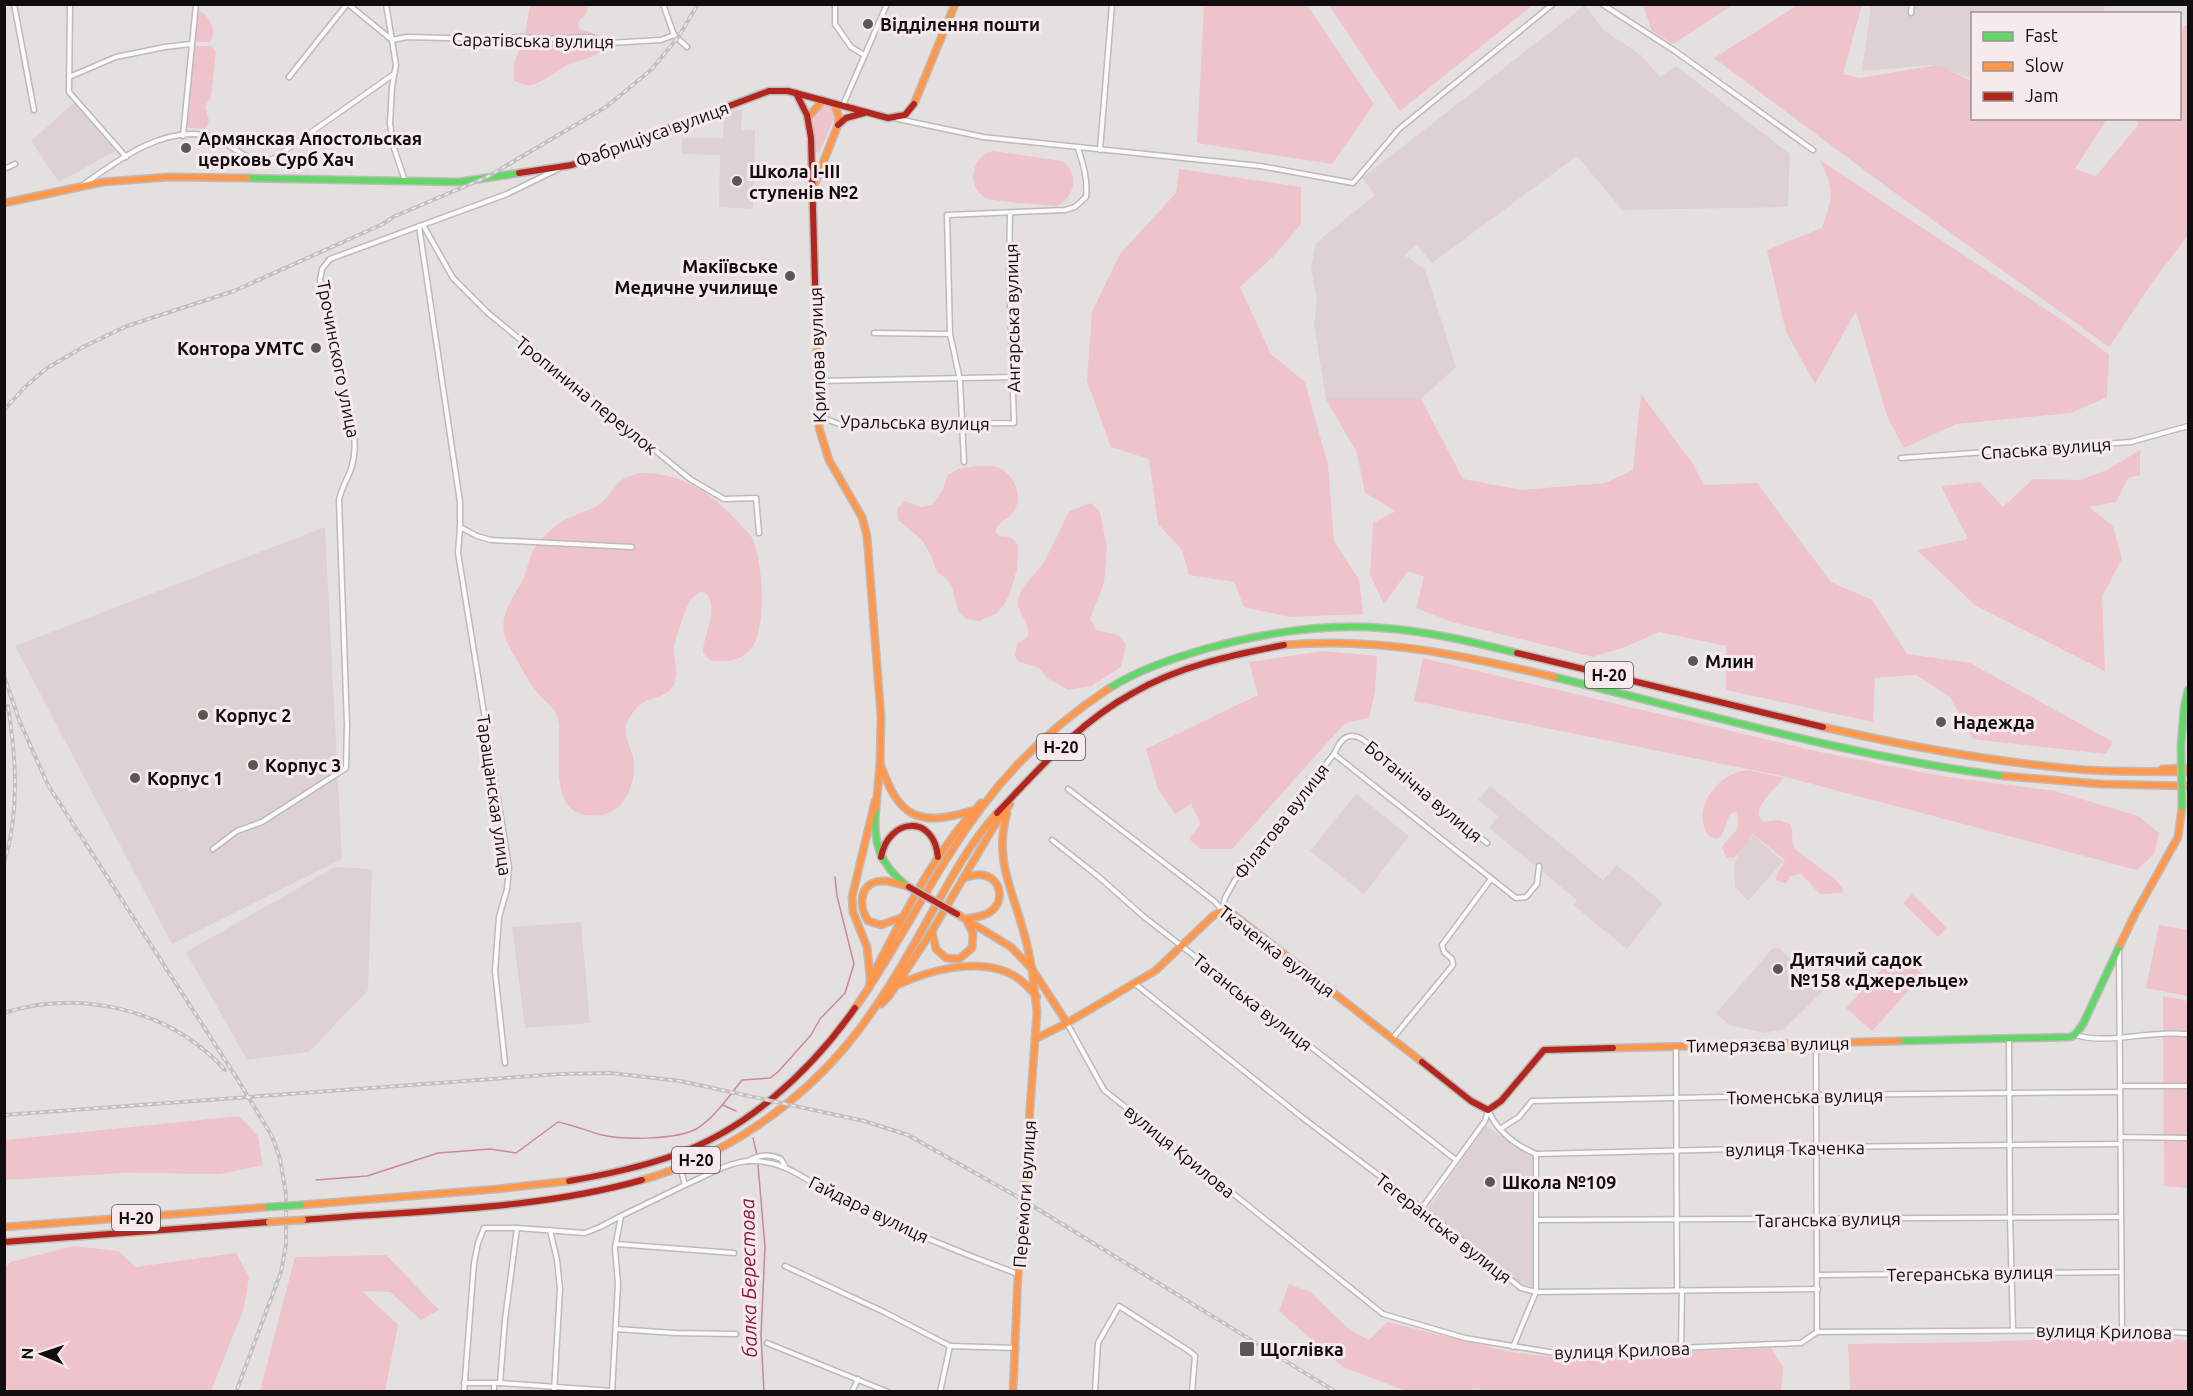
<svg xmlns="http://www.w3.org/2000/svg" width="2193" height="1396" viewBox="0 0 2193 1396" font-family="Ubuntu,sans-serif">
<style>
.built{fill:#ded1d2}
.green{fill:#eec3cb}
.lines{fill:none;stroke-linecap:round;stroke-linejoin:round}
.stream{stroke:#ce8798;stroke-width:1.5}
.street-casing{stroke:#bdbaba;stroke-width:7}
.fast-casing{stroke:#bdbaba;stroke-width:9}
.slow-casing{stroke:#bdbaba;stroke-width:9}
.jam-casing{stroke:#bdbaba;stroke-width:9}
.street{stroke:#fbfafa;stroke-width:4}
.fast{stroke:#63d668;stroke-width:6}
.slow{stroke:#ff974d;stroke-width:6}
.jam{stroke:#b3261e;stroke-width:6}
.rail-casing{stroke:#c2c1c1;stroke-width:4}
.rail{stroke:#f6eaec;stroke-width:1.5;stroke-dasharray:4.5;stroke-linecap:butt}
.fast-bridge-casing{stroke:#bdbaba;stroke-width:9;stroke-linecap:butt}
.slow-bridge-casing{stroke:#bdbaba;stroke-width:9;stroke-linecap:butt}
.jam-bridge-casing{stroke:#bdbaba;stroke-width:9;stroke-linecap:butt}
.fast-bridge{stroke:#63d668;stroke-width:6}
.slow-bridge{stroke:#ff974d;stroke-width:6}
.jam-bridge{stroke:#b3261e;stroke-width:6}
.poi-dot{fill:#5b5758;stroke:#f6eaec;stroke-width:2}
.labels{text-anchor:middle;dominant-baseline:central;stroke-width:6;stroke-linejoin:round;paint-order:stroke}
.shield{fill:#f6eaec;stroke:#564f51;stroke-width:1.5}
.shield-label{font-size:16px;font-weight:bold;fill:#110d0e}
.poi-label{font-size:18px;font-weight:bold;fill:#110d0e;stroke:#f6eaec;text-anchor:start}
.street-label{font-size:18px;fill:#110d0e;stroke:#f6eaec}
.water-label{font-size:20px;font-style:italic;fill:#911743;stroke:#f6eaec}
</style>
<rect width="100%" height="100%" fill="#e5e0e0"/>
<g class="built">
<path d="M1585 5 1603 30 1641 55 1660 77 1676 66 1790 154 1788 207 1622 210 1577 156 1432 263 1417 245 1404 255 1425 269 1456 367 1421 399H1326L1314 325 1317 302 1311 267 1316 243 1375 195 1362 178Z"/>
<path d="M1871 5H2105L2104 13 1972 14V78L1931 65 1862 71Z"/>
<path d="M74 103 116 151 59 182 31 141Z"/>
<path d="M742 110 741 130H755L753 209 719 207 720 155 682 154V138H723L724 111Z"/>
<path d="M325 527 342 859 172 944 15 646Z"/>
<path d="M1490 786 1603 880 1617 865 1663 903 1627 949 1573 905 1577 900 1489 828 1498 816 1478 800Z"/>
<path d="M1356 794 1409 836 1364 894 1310 851Z"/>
<path d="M1753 835 1783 861 1748 901 1735 887 1734 867 1739 850Z"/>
<path d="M335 867 372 869 368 990 309 1052 247 1060 186 952Z"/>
<path d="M581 922 590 1023 525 1028 512 927Z"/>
<path d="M1773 948H1779L1823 991 1784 1029 1764 1033 1729 1025 1716 1013Z"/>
<path d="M1486 1126 1533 1157V1287L1520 1284 1428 1208Z"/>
</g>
<g class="green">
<path d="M530 5H588L586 14 578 22 579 29C588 32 606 34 602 47 601 50 600 52 597 54 589 59 578 60 570 64 557 70 547 80 532 85 526 86 520 83 514 81V63L524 40Z"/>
<path d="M1204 5H1307L1374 104 1332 164 1197 143Z"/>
<path d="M1329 5H1533L1400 111Z"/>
<path d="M1643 5H1732L1673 44 1652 31Z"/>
<path d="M1798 5H1862L1843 74 1859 78 1938 65 1972 81V118L2107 119 2075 169 2096 176 2139 124 2136 119 2180 118V35L2185 25H2188V235L2151 284 2109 347 1887 187 1714 58Z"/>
<path d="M199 11C210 15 217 32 210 42H198L193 37 197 13Z"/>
<path d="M195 46H211L216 52 211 97 205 106C206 114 213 121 205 129L189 128 186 124 192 50Z"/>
<path d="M821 104H827L834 109 835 117 819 153 814 151V113Z"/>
<path d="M993 151 1062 161C1080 173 1075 197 1057 206 1044 205 996 202 986 198 976 193 971 180 974 170 977 160 983 153 993 151Z"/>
<path d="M1820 160 2065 322 2109 355 2107 397 2071 413 1956 424 1904 448 1887 416 1856 311 1815 384 1786 332 1767 250 1822 228C1833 196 1835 191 1820 160Z"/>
<path d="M1179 169 1301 187V224L1275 255 1240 287 1271 354 1305 382 1328 465 1334 541 1359 580 1363 614 1289 617 1244 607 1234 582 1189 575 1182 550 1158 524 1149 459 1111 447 1087 381 1092 312 1120 254 1176 193Z"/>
<path d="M1641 394 1693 464 1704 485 1757 483 1831 582 1872 600 1907 654 1970 663 2113 742 2106 754 1973 739 1950 697 1916 675 1875 678 1873 722 1726 690V646L1659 632 1625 647 1593 657 1452 622 1416 608 1424 577 1408 571 1384 604 1370 575 1373 523 1396 511 1365 493 1357 453 1326 399H1421L1463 479 1522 490 1605 483 1633 470Z"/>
<path d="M2140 450V475L2128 478 2116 502 2089 507 2113 526 2122 559 2102 597 2105 671 1976 606 1917 550 1968 539 1941 486 1980 482 2003 507 2033 479 2080 480 2107 470Z"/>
<path d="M975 466C982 466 993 465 999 468 1015 475 1023 497 1014 511 1009 520 999 520 995 531L999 536 1010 537 1015 541 1018 546 1017 569 1010 593 1004 605 996 614 979 621 966 619 958 611 952 587 947 579 937 572 931 556 922 540 898 520 897 509 905 501 921 507 932 505 942 491 948 475 958 469Z"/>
<path d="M640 473C681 472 712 493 739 523 743 528 751 534 753 540 763 563 768 632 749 651 738 662 725 662 711 661L703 653C703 633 720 610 706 593L700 592C696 595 692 597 690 601 686 608 674 641 674 648 673 660 680 671 674 684 667 699 652 696 641 704 636 707 629 718 627 722 622 734 631 746 633 757 637 780 627 811 601 815 542 823 564 750 558 719 556 707 543 701 536 691 531 685 509 648 506 640 497 614 514 599 524 577 527 570 528 562 531 555 536 543 547 533 557 525 571 514 589 513 602 502 610 496 615 484 623 479 628 476 635 475 640 473Z"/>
<path d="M1091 503 1100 512 1107 548 1104 583 1090 619 1096 630 1119 635 1126 645 1121 667 1091 686 1068 690 1047 678 1039 668 1017 661 1015 655 1017 644 1028 636C1031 620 1017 616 1018 601 1020 586 1036 574 1044 562 1053 545 1061 528 1069 511Z"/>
<path d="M1324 651 1377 656 1375 692 1369 718 1345 723 1232 849H1201L1189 839 1201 824 1191 804 1175 814 1158 789 1146 749 1258 695 1249 662Z"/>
<path d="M1423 658 1820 752 1941 776 2055 791 2138 816 2159 833 2154 854 2137 870 1786 777 1414 701Z"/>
<path d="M1748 770 1784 778C1775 788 1749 810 1763 822L1779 820 1790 824C1795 833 1789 839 1796 850L1836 880 1843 889 1842 893 1820 894 1801 874 1790 876 1786 884 1776 880 1777 874 1785 860 1753 834 1735 857 1727 858 1722 848C1728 834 1744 833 1736 812L1730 814 1721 837 1716 839 1709 836C1689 809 1719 772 1748 770Z"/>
<path d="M1912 894 1947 928 1938 937 1903 903Z"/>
<path d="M2159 925 2188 930 2187 996 2146 988Z"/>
<path d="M1898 952 1923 975 1872 1031 1846 1008Z"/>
<path d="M2163 996 2188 1001V1188L2164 1186Z"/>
<path d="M239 1116 258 1136 263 1165 220 1174 125 1173 5 1180V1140Z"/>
<path d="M74 1246 118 1251 136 1267 236 1253 249 1277 244 1308 211 1391H5V1267L11 1262Z"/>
<path d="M386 1255 439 1310 421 1320 390 1292 362 1291 398 1325 385 1391H260L295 1257Z"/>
<path d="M1289 1284 1310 1292 1350 1330 1369 1340 1387 1322 1511 1352 1554 1357 1771 1348 1783 1367 1781 1391 1480 1392V1389H1473L1470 1392 1406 1391 1343 1367 1279 1311Z"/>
<path d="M2095 1337 2188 1340V1391H1850L1848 1344 1980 1342Z"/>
</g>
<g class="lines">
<g class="stream">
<path d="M723 1105 736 1111"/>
<path d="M753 1138 757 1155"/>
<path d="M758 1165 765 1247 761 1335 764 1392"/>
<path d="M316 1180 367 1176 438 1153 490 1149 516 1153 558 1122C573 1125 587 1131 602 1135 625 1140 678 1140 698 1128 714 1118 730 1095 742 1080L770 1078 778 1072 811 1035 820 1019 845 993 854 964 837 896 835 877"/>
</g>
<defs>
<g id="street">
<path d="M14 4 34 110"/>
<path d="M70 4 69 92 126 157"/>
<path d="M348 4 392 40 407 37 484 39 521 37 546 39 591 37 609 43 661 40 674 35"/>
<path d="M386 4 396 65 392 87 390 124 394 148 405 181"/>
<path d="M663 4 674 35 687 47"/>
<path d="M835 4V24L851 47 864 55"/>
<path d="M1602 4 1675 51 1813 150"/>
<path d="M1911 13 1912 4"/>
<path d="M69 77 116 57 165 47 191 44"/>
<path d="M289 77 347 4"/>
<path d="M843 105 887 4"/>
<path d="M898 119 983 137 1260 166 1353 183 1399 129 1553 4"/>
<path d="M183 136 196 4"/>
<path d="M1100 150 1112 4"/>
<path d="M4 169 15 164"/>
<path d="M83 185C118 160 164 125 210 136 231 142 250 168 273 159L394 74"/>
<path d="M423 225 453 278 488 313 690 479 724 499 756 498 759 533"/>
<path d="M419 226 460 502V527L477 536 491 540 632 547"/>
<path d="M874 333 950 334"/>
<path d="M818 381 1013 377"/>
<path d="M819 416 841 425 1014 423 1009 274 1010 213"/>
<path d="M1901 458 2131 442 2188 426"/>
<path d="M964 462 960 380 950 334 947 215 1065 210 1075 207 1086 197C1088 179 1083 164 1078 148"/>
<path d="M460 527 458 553 509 867 507 889 499 917 495 971 505 1063"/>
<path d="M1334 754 1516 898 1526 897 1537 884 1539 866"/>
<path d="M1068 789 1214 901 1222 910"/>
<path d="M1052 840 1099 877 1143 916 1456 1160"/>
<path d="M213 849 237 831 262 822 346 768 347 725 339 500C341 489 347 480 351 469 356 454 355 441 353 425L320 280 322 269 330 259 507 194 560 168"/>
<path d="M1222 911 1225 898 1235 880 1334 754C1337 748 1340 740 1347 737 1357 733 1369 742 1372 751L1487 843"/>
<path d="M2119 949 2122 1330"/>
<path d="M1134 983 1303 1118 1422 1208 1521 1288 1536 1292 1818 1289"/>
<path d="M1067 1023 1104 1090 1383 1314 1465 1338 1555 1353 1801 1343 1817 1332 2122 1330 2188 1333"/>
<path d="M2075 1035C2102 1043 2133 1035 2160 1034 2169 1033 2179 1034 2188 1034"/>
<path d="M1392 1039 1453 965 1452 959 1444 952 1442 945 1491 879"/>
<path d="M2009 1039 2010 1217 2013 1330"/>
<path d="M1816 1043 1817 1332"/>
<path d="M1676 1046 1677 1290"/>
<path d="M2120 1086H2188"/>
<path d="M1488 1110C1497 1131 1515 1145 1536 1154L1816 1147 2120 1144"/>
<path d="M1500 1129 1519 1117 1532 1101 1816 1095 2120 1092"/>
<path d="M2120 1137 2188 1138"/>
<path d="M748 1161C758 1155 770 1154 781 1159L785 1166"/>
<path d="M685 1185C704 1177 728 1162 749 1161 786 1159 810 1184 840 1199 898 1227 958 1252 1018 1274"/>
<path d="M1422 1208 1485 1121 1488 1111"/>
<path d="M1536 1220 2121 1217"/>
<path d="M550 1230 557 1260 560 1289 554 1392"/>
<path d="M616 1244 734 1253"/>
<path d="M785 1266 884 1312 950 1346"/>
<path d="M1818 1275 2121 1272"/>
<path d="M616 1329 675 1333 736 1334"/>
<path d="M767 1343 888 1392"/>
<path d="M1513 1347 1536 1292V1154"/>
<path d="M1681 1348 1682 1290"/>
<path d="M464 1383H500L612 1391"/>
<path d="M500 1383 505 1320 517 1228"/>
<path d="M464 1392 474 1263 478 1243 484 1228H517L585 1233 600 1227 621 1216"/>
<path d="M494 1392V1384"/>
<path d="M612 1392 618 1284 615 1248 621 1216 685 1185 680 1167"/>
<path d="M852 1392 858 1379"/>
<path d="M940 1392 950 1346 1016 1348"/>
<path d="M1095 1392 1098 1343 1119 1306 1189 1351 1195 1356 1192 1392"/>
</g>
<g id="fast">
<path d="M247 178 459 182 519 173"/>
<path d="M1554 677C1704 713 1851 757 2004 776"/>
<path d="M1108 689C1138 670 1171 659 1205 649 1263 633 1322 623 1382 628 1427 631 1473 642 1517 653"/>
<path d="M2181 746 2184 708 2188 690"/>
<path d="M876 808C872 842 880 865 907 886"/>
<path d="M1899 1041 2070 1037 2075 1035 2083 1024 2120 945"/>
</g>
<g id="slow">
<path d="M914 104 955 4"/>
<path d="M809 116 823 100"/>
<path d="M815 183 838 125 839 117 834 103"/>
<path d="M4 203 103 182 169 177 247 178"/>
<path d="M816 318 819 428 829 460 862 517 867 536 881 717 880 763 876 808"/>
<path d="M1284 645C1380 637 1462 655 1554 677"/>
<path d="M1823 727C1910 747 1998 763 2087 770 2120 772 2154 771 2188 772"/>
<path d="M880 763C898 816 917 828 971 811"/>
<path d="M2162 769 2185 768"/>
<path d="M2004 776 2100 784 2188 786"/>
<path d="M1007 813C995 855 1009 883 1021 923 1026 938 1029 953 1032 969"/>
<path d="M957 914 1011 947 1032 969 1067 1023"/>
<path d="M903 917 881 925 868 921C857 904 860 879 886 881 894 882 902 885 909 887"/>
<path d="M932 932 936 949 946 958 959 959 972 948 973 934 966 919C973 917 983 917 990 912 1005 902 1002 879 983 875 977 874 970 876 964 878"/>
<path d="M2120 945 2135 914 2178 837 2182 807"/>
<path d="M870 977 867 947 853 912 852 897 875 801"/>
<path d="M895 986C927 971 975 957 1009 973 1020 978 1029 987 1037 997"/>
<path d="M869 988 870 980C903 918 932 854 981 803"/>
<path d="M881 1004 889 996 932 931 993 828 1010 804"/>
<path d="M855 1008C901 943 934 870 982 807 1016 761 1060 721 1108 689"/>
<path d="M1035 1039 1067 1023 1155 971 1213 916 1222 911 1234 915 1422 1062"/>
<path d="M1613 1048 1899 1041"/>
<path d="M642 1180C720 1158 794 1108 846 1046 872 1015 894 980 914 944 940 900 962 852 997 813"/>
<path d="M301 1205 497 1189 569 1181"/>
<path d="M4 1227 268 1207"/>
<path d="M1013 1392 1018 1274 1037 1012 1032 969"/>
</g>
<g id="jam">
<path d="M796 93 807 115 811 138 816 318"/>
<path d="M838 125 846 118 864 113"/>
<path d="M519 173 572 165 769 91H788L888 118 905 115 914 104"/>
<path d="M1517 653 1823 727"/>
<path d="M997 813C1038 770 1079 722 1133 693 1179 666 1232 655 1284 645"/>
<path d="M881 857C889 817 934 814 938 857"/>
<path d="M1422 1062 1471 1101 1488 1110 1501 1101 1544 1050 1613 1048"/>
<path d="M569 1181C604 1175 638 1168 672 1156 747 1130 810 1072 855 1008"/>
<path d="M303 1220C416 1210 533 1211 642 1180"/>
<path d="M4 1242 269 1222"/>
</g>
</defs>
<use href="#street" class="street-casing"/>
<use href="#fast" class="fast-casing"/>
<use href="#slow" class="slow-casing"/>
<use href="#jam" class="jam-casing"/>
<use href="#street" class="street"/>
<use href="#fast" class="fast"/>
<use href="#slow" class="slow"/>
<use href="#jam" class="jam"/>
<defs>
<g id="rail">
<path d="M4 410 25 387 47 368 85 346 127 326 234 291 383 224 393 217 487 177 606 107 651 70 679 36 698 4"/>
<path d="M4 676 19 720 48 785 238 1080 272 1136 280 1159 286 1194V1245L281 1272 236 1392"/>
<path d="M4 863C20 812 16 758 8 706"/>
<path d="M4 1013C81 988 171 1010 225 1070"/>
<path d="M4 1115 560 1074 611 1073 680 1081 864 1121 908 1135 1023 1200 1336 1392"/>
</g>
</defs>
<use href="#rail" class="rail-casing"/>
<use href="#rail" class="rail"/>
<defs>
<g id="fast-bridge">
<path d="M2181 746 2182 807"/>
<path d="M268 1207 301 1205"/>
</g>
<path id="slow-bridge" d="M269 1222 303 1220"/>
<path id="jam-bridge" d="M909 887 957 914"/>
</defs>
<use href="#fast-bridge" class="fast-bridge-casing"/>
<use href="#slow-bridge" class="slow-bridge-casing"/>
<use href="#jam-bridge" class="jam-bridge-casing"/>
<use href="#fast-bridge" class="fast-bridge"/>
<use href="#slow-bridge" class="slow-bridge"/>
<use href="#jam-bridge" class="jam-bridge"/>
</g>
<g class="poi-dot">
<circle cx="868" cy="24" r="6"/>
<circle cx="186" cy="148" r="6"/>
<circle cx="737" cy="181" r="6"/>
<circle cx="790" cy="276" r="6"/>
<circle cx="316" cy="348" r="6"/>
<circle cx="1693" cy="661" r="6"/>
<circle cx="203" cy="715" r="6"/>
<circle cx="1941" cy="722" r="6"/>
<circle cx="253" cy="765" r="6"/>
<circle cx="135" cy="778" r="6"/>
<circle cx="1778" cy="969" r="6"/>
<circle cx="1490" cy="1182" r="6"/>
<rect x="1239" y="1341" width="16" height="16" rx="3"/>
</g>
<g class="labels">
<g class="shield">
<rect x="1585" y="662" width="48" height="26" rx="4.5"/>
<rect x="1037" y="734" width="48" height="26" rx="4.5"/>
<rect x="672" y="1147" width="48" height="26" rx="4.5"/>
<rect x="112" y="1205" width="48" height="26" rx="4.5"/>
</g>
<g class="shield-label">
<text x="1609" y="675">Н-20</text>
<text x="1061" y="747">Н-20</text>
<text x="696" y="1160">Н-20</text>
<text x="136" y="1218">Н-20</text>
</g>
<g class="poi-label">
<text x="880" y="24">Відділення пошти</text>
<text x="198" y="138">Армянская Апостольская<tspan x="198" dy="21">церковь Сурб Хач</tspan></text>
<text x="749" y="171">Школа I-III<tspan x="749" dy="21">ступенів №2</tspan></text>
<text x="778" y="266" text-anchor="end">Макіївське<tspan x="778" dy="21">Медичне училище</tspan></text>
<text x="304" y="348" text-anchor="end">Контора УМТС</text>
<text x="1705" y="661">Млин</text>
<text x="215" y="715">Корпус 2</text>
<text x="1953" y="722">Надежда</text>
<text x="265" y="765">Корпус 3</text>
<text x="147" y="778">Корпус 1</text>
<text x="1790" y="959">Дитячий садок<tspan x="1790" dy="21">№158 «Джерельце»</tspan></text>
<text x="1502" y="1182">Школа №109</text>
<text x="1260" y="1349">Щоглівка</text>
</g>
<g class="street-label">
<text transform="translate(533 40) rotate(1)">Саратівська вулиця</text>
<text transform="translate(652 134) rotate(-20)">Фабриціуса вулиця</text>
<text transform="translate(1012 318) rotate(-91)">Ангарська вулиця</text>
<text transform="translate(817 355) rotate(-92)">Крилова вулиця</text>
<text transform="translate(339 359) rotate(79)">Трочинского улица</text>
<text transform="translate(587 395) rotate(39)">Тропинина переулок</text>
<text transform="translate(915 422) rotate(1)">Уральська вулиця</text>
<text transform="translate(2046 448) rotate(-4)">Спаська вулиця</text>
<text transform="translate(1424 791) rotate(40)">Ботанічна вулиця</text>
<text transform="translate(495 795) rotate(82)">Таращанская улица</text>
<text transform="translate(1281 821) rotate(-52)">Філатова вулиця</text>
<text transform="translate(1277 951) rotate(37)">Ткаченка вулиця</text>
<text transform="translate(1253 1002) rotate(38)">Таганська вулиця</text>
<text transform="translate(1768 1044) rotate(-1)">Тимерязєва вулиця</text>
<text transform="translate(1805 1096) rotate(-1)">Тюменська вулиця</text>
<text transform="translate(1795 1148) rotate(-1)">вулиця Ткаченка</text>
<text transform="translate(1180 1151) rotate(39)">вулиця Крилова</text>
<text transform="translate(1024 1194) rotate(-86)">Перемоги вулиця</text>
<text transform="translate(869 1209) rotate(26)">Гайдара вулиця</text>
<text transform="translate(1828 1219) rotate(-1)">Таганська вулиця</text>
<text transform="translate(1444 1228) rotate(38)">Тегеранська вулиця</text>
<text transform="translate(1970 1273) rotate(-1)">Тегеранська вулиця</text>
<text transform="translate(2104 1331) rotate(1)">вулиця Крилова</text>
<text transform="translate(1622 1350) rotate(-2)">вулиця Крилова</text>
</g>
<g class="water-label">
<text transform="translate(748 1278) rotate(-91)">балка Берестова</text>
</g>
</g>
<rect width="2193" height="1396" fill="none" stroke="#110d0e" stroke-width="12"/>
<rect x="1971" y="12" width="210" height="108" fill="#f6eaec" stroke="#9a9293" stroke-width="1.5"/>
<rect x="1983" y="32" width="30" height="9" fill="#63d668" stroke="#9a9293" stroke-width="1.5"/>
<text x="2025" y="42" font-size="18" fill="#110d0e">Fast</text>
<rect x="1983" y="62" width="30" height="9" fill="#ff974d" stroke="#9a9293" stroke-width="1.5"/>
<text x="2025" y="72" font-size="18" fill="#110d0e">Slow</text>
<rect x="1983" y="92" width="30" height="9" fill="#b3261e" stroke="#9a9293" stroke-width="1.5"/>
<text x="2025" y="102" font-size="18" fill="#110d0e">Jam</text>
<g transform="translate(42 1354) rotate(272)" stroke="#f6eaec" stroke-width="4.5" paint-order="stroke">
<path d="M0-4.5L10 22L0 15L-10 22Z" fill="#110d0e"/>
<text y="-9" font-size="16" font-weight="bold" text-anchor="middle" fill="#110d0e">N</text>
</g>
</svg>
